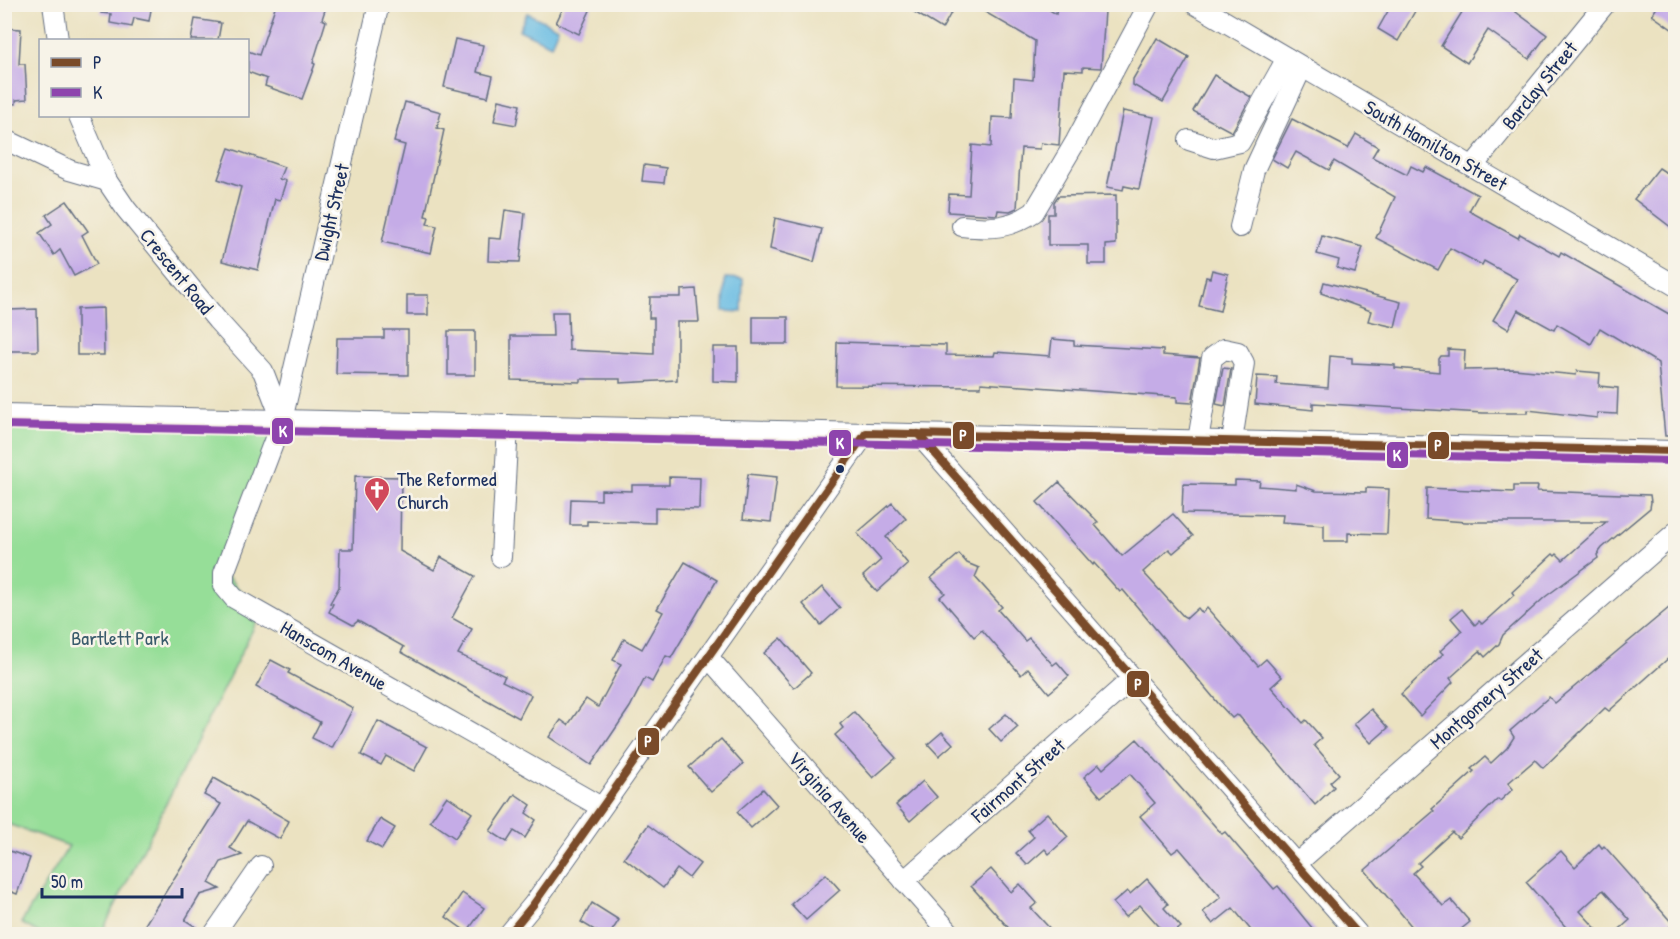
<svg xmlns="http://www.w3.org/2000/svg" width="1680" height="939" viewBox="0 0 1680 939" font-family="'Patrick Hand',sans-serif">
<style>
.green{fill:#96de98;stroke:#58867b;stroke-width:1.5}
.water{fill:#67bce3;stroke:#4176a0;stroke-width:1.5}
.building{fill:#c5ace7}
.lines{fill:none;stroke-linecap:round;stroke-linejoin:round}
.minor-casing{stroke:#646e81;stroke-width:22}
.minor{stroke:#fff;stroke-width:20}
.bus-1-casing{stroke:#f7f3e8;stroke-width:12}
.bus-2-casing{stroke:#f7f3e8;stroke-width:12}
.bus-1{stroke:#7a4b2a;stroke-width:8}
.bus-2{stroke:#8e44ad;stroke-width:8}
.bus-dot{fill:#1b2f5e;stroke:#f7f3e8;stroke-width:2}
.labels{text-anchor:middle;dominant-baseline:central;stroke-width:5;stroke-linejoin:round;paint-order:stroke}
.street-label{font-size:20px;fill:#1b2f5e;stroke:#f7f3e8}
.poi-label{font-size:20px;fill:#1b2f5e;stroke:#f7f3e8;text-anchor:start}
.park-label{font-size:20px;fill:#3a5b6c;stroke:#f7f3e8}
.line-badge{stroke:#f7f3e8;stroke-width:2}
.badge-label{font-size:16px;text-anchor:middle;font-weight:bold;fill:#fff}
</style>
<rect width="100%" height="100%" fill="#f7f3e8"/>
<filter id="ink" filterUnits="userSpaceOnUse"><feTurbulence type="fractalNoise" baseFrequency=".0167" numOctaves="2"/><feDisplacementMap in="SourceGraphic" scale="12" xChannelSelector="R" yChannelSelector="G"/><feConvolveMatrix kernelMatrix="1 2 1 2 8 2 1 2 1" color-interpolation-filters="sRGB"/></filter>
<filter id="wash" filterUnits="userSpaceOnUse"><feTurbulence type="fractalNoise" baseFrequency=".008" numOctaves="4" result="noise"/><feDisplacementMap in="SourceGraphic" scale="24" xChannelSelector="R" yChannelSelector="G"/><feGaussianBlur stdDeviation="1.35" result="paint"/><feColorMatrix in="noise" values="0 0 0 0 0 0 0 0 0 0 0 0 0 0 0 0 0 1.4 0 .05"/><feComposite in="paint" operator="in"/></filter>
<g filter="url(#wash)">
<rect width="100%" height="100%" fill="#ebe2c1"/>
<path class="green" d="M5 414 282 420 224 573 261 613 101 934H41L21 923 69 846 5 823Z"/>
<g class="water">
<path d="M527 13 558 28 551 45 519 30Z"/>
<path d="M725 278 743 279 742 312 724 311Z"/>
</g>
<g id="blocks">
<g class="building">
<path d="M102 4H152L149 21 134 18 132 27 110 23 111 14 101 13Z"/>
<path d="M276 4H327L322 19 326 21 313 63 315 64 302 99 265 86 267 79 248 72V51L259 55Z"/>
<path d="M565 4H593L579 34 556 23Z"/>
<path d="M901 4H956L942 29Z"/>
<path d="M971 4H1040L1056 14 1057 4H1087V9L1105 11 1101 68 1083 67V71L1064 70 1059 145 1041 143 1040 149 1021 148 1017 208 1010 211 998 210 997 215 948 212 949 194 969 195 972 145 991 147 992 117 1012 118 1014 78 1033 80 1035 41Z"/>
<path d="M1392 4H1419L1398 41 1378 29Z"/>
<path d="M1467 4H1505L1547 35 1529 59 1488 30 1467 63 1441 46Z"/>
<path d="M1659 4H1676V32L1652 15Z"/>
<path d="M195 19 221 23 218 40H191Z"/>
<path d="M4 28 21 29 19 64H25L27 99 16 100V104L4 103Z"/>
<path d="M1157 38 1189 57 1163 102 1133 85V79Z"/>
<path d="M455 39 483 45 477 72 493 76 488 97 444 87Z"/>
<path d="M1214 75 1251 97 1232 132 1193 111Z"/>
<path d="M499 100 520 105 516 125 494 121Z"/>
<path d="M405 102 441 112 437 128 444 130 425 216 429 217 427 224 437 226 431 253 382 242 405 145 394 142Z"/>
<path d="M1123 111 1154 117 1139 189 1124 186 1123 190 1107 187Z"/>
<path d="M1292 119 1348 148 1356 134 1378 147 1372 157 1407 175 1411 166 1423 172 1426 167 1478 195 1469 211 1518 238 1520 234 1559 256 1561 252 1676 318V436H1665L1658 363 1600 328 1591 344 1557 324 1554 330 1518 310 1508 329 1493 320 1517 279 1484 261 1482 265 1450 248 1438 270 1376 238 1395 197 1334 161 1329 170 1296 152 1287 168 1272 159Z"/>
<path d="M229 148 284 167 279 179 286 181 280 200 275 199 258 270 222 261 241 187 218 179Z"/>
<path d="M644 165 666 168 664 183 642 181Z"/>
<path d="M1659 168 1676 179V231L1634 199Z"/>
<path d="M1116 195V244L1106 245V264H1088V245H1048V214H1054V202L1058 196Z"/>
<path d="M67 201 88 231 82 235 97 264 74 276 60 250 54 255 39 233 52 224 46 215Z"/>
<path d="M505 210 525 213 520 262 488 261 489 238 501 239Z"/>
<path d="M775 218 822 229 814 262 770 249Z"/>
<path d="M1322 236 1363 247 1355 273 1337 268 1339 260 1317 254Z"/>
<path d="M1212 270 1228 274 1220 311 1199 306 1206 277 1210 278Z"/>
<path d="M1324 282 1401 302 1395 327 1368 321 1371 311 1321 293Z"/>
<path d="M696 289 699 322H677V380L620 383V379H581V382L511 380V336H553L552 312H568L569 350 654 354V318H649L650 297H681V290Z"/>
<rect x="407" y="295" width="21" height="20"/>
<path d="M103 308 104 355H77V309Z"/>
<path d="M37 309 38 351H9V310Z"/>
<rect x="753" y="317" width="35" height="27"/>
<path d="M384 330H408V375L336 374 337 338H384Z"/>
<rect x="448" y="331" width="27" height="44"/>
<path d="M1052 339 1074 341V345L1163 350V355L1200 358 1192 403 1177 402V397L981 383V387L836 386 837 342 946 345V355L994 356 995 352 1050 356Z"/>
<path d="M713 347H738V382L713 381Z"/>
<path d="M1448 349 1465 350 1464 370 1514 369 1576 375 1577 371 1600 373 1599 386 1618 388 1617 414 1597 413V418L1528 410V413H1483L1313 403V410L1255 404 1257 376 1277 377 1276 384 1328 388 1330 356 1352 358V363L1395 365V368L1439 372V359L1441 356H1448Z"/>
<path d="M1223 368 1231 369 1225 406 1216 404Z"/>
<path d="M748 474 777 477 771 522 743 519Z"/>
<path d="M355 476 401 477 400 551 434 570 441 557 475 576 452 618 472 629 458 654 505 676 502 681 531 695 519 718 401 652 404 647 358 621 353 625 329 612 333 604 330 603 339 587 340 549H353Z"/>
<path d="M669 477 700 478 699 509 655 508V523L587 521V525H570L571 499 601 500V490L632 491V485H669Z"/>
<path d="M1235 480 1260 481 1259 486 1296 489V484L1316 491 1366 492V488L1389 489 1387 534 1348 533V541H1324V525L1282 522 1283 515 1182 513 1183 484 1235 485Z"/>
<path d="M1059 482 1098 522 1095 525 1122 556 1173 514 1193 536 1173 553 1169 549 1143 572 1183 616 1187 618 1198 608 1202 613 1207 608 1258 666 1266 659 1282 677 1271 687 1303 723 1306 720 1322 738 1314 745 1339 774 1330 782 1334 787 1315 805 1239 716 1236 715 1232 718 1218 703 1123 590 1120 592 1094 563 1093 565 1037 502Z"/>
<path d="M1514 486H1538L1537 491 1650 495 1651 502 1650 508 1602 548 1597 555 1598 558 1545 597 1503 635 1499 644 1485 657 1480 651 1450 678 1453 682 1420 716 1401 694 1443 654 1440 651 1462 631 1451 618 1462 609 1475 625 1479 621 1482 624 1514 595 1512 592 1553 554 1555 556 1557 554 1563 560 1606 522H1466L1426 519 1427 488 1514 492Z"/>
<path d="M892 503 906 519 886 537 908 564 877 592 863 576 881 560 857 533Z"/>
<path d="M959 554 967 563 979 568 975 577 1002 607 998 610 1025 641 1029 638 1053 665 1057 662 1069 676 1049 693 1028 668 1021 675 982 630 974 637 940 597 945 593 931 578Z"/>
<path d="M685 562 717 580 671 658 666 656 652 682 645 678 630 707 591 765 549 737 561 720 568 725 586 699 598 707 621 664 613 660 624 639 642 649 663 612 657 609Z"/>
<path d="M822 587 840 608 821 625 803 604Z"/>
<path d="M1676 602V648L1669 654 1671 656 1609 711 1605 708 1543 768 1535 760 1508 783 1513 789 1500 801 1498 799 1458 838 1452 832 1418 863 1421 866 1413 873 1443 906 1451 900 1470 922 1455 934H1418L1365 870 1434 811 1432 809 1474 771 1471 769 1485 757 1491 763 1507 748 1514 737 1510 731 1526 717 1549 697 1555 703Z"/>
<path d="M781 638 811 673 794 688 764 653Z"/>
<path d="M271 660 290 670 288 673 353 708 332 748 312 738 320 722 256 687Z"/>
<path d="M1371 709 1388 728 1371 743 1354 724Z"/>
<path d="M854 712 896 758 873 778 835 735 843 728 840 724Z"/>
<path d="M1006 714 1018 727 1001 742 989 729Z"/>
<path d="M378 721 427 747 414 771 386 756 381 765 361 755Z"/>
<path d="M942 732 953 744 939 756 928 744Z"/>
<path d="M721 739 743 764 711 792 689 767Z"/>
<path d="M1137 739 1222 834 1225 832 1274 889 1278 886 1317 934H1254L1233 908 1213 924 1203 912 1221 897 1179 848 1172 853 1140 816 1155 803 1130 774 1101 797 1084 777 1099 764 1103 769Z"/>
<path d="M214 778 289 821 280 839 247 821 230 848 242 855 221 862 209 883 220 889 200 895 185 920 196 927 175 934H139L221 804 204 795Z"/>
<path d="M923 781 937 797 910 821 896 805Z"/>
<path d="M763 789 777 805 751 828 737 812Z"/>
<path d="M515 794 531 805 526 813 536 820 525 838 514 831 507 842 490 831Z"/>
<path d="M447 796 472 813 455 838 430 821Z"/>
<path d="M1047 813 1068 837 1049 854 1045 849 1027 865 1016 853 1034 837 1028 830Z"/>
<path d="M380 819 395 828 382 849 367 841Z"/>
<path d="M648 825 700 864 689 878 677 869 663 888 624 858Z"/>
<path d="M1599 844 1602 848 1604 846 1673 924 1661 934H1614L1630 920 1603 890 1580 911 1601 934H1572L1526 882 1561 851 1575 867Z"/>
<path d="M4 849 30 858 17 894 4 889Z"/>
<path d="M991 869 1011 892 1020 884 1037 903 1031 908 1055 934H1014L971 886Z"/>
<path d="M826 874 840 890 806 920 791 904Z"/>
<path d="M1147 879 1168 904 1164 908 1181 927 1172 934H1166L1140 905 1125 917 1113 903 1127 891 1130 894Z"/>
<path d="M462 893 484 908 467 932 446 917Z"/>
<path d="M592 903 619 920 610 934H601L581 922Z"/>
</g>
</g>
</g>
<g filter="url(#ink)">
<use href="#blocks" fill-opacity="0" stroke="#646e81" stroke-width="1.5"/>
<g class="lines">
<defs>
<g id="minor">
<path d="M53 4 58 40"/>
<path d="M379 4 282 420 224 573V586L234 598 601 807"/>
<path d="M1195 4 1676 286"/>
<path d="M79 116 107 181 126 209 217 320 263 371 282 420"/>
<path d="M4 139 69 170 107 181"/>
<path d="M1189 140 1214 148 1240 142 1287 58"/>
<path d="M1473 166 1605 4"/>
<path d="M962 226C990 229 1009 229 1034 212L1076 141 1149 4"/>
<path d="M1240 227 1254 170 1302 67"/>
<path d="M4 414 1676 451"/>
<path d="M918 434 1358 934"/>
<path d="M1198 440 1212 358 1224 349 1238 352 1244 363 1232 441"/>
<path d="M501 557 508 425"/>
<path d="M709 658 951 934"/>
<path d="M1296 864 1676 532"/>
<path d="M904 881 1133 678"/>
<path d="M214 934 261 866"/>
<path d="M509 934 533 905 866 433"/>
</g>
</defs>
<use href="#minor" class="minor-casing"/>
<use href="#minor" class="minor"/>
<defs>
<g id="bus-1">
<path d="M918 434 1358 934"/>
<path d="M509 934 533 905 866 433 1676 451"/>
</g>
<path id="bus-2" d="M4 425 1676 461"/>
</defs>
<use href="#bus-1" class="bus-1-casing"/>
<use href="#bus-2" class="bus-2-casing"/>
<use href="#bus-1" class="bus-1"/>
<use href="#bus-2" class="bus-2"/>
</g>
</g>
<defs>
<symbol id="church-pin" viewBox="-11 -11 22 30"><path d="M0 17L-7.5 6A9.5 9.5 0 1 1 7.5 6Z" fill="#d1495b" stroke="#f7f3e8"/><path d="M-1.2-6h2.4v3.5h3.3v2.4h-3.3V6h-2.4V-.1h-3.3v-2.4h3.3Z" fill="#fff"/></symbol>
</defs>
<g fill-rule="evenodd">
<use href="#church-pin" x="362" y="475" width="30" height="40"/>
</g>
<circle class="bus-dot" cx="840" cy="469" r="5"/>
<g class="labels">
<g class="street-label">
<text transform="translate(1539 85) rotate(-51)">Barclay Street</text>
<text transform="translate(1436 145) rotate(30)">South Hamilton Street</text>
<text transform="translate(331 212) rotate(-77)">Dwight Street</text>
<text transform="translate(177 271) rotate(51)">Crescent Road</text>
<text transform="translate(334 655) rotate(30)">Hanscom Avenue</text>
<text transform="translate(1486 698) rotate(-41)">Montgomery Street</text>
<text transform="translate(1018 780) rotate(-41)">Fairmont Street</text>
<text transform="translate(830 797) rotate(49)">Virginia Avenue</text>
</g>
<g class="poi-label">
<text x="397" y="478">The Reformed<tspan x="397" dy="23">Church</tspan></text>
</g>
<g class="park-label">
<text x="120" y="637">Bartlett Park</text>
</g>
</g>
<g class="line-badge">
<rect x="271" y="417" width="23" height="28" rx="6" fill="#8e44ad"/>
<rect x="952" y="421" width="23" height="29" rx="6" fill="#7a4b2a"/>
<rect x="828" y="429" width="24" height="28" rx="6" fill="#8e44ad"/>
<rect x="1427" y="431" width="23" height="29" rx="6" fill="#7a4b2a"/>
<rect x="1386" y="441" width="23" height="28" rx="6" fill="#8e44ad"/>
<rect x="1126" y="670" width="24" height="28" rx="6" fill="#7a4b2a"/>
<rect x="637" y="727" width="23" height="29" rx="6" fill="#7a4b2a"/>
</g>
<g class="badge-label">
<text x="283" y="437">K</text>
<text x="963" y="441">P</text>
<text x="840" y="449">K</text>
<text x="1438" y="451">P</text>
<text x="1397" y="461">K</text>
<text x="1138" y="690">P</text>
<text x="648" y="747">P</text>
</g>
<rect width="1680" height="939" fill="none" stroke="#f7f3e8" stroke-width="24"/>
<rect x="39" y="39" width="210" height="78" fill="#f7f3e8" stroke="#9fa5b1" stroke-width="1.5"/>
<rect x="51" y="58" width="30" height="9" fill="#7a4b2a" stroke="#9fa5b1" stroke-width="1.5"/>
<text x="93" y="69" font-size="18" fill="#1b2f5e">P</text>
<rect x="51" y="88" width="30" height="9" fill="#8e44ad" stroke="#9fa5b1" stroke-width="1.5"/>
<text x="93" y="99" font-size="18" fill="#1b2f5e">K</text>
<path d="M42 888v9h140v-9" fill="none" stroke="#1b2f5e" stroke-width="3"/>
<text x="51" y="888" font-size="18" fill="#1b2f5e" stroke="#f7f3e8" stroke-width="4.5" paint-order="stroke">50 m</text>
</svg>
